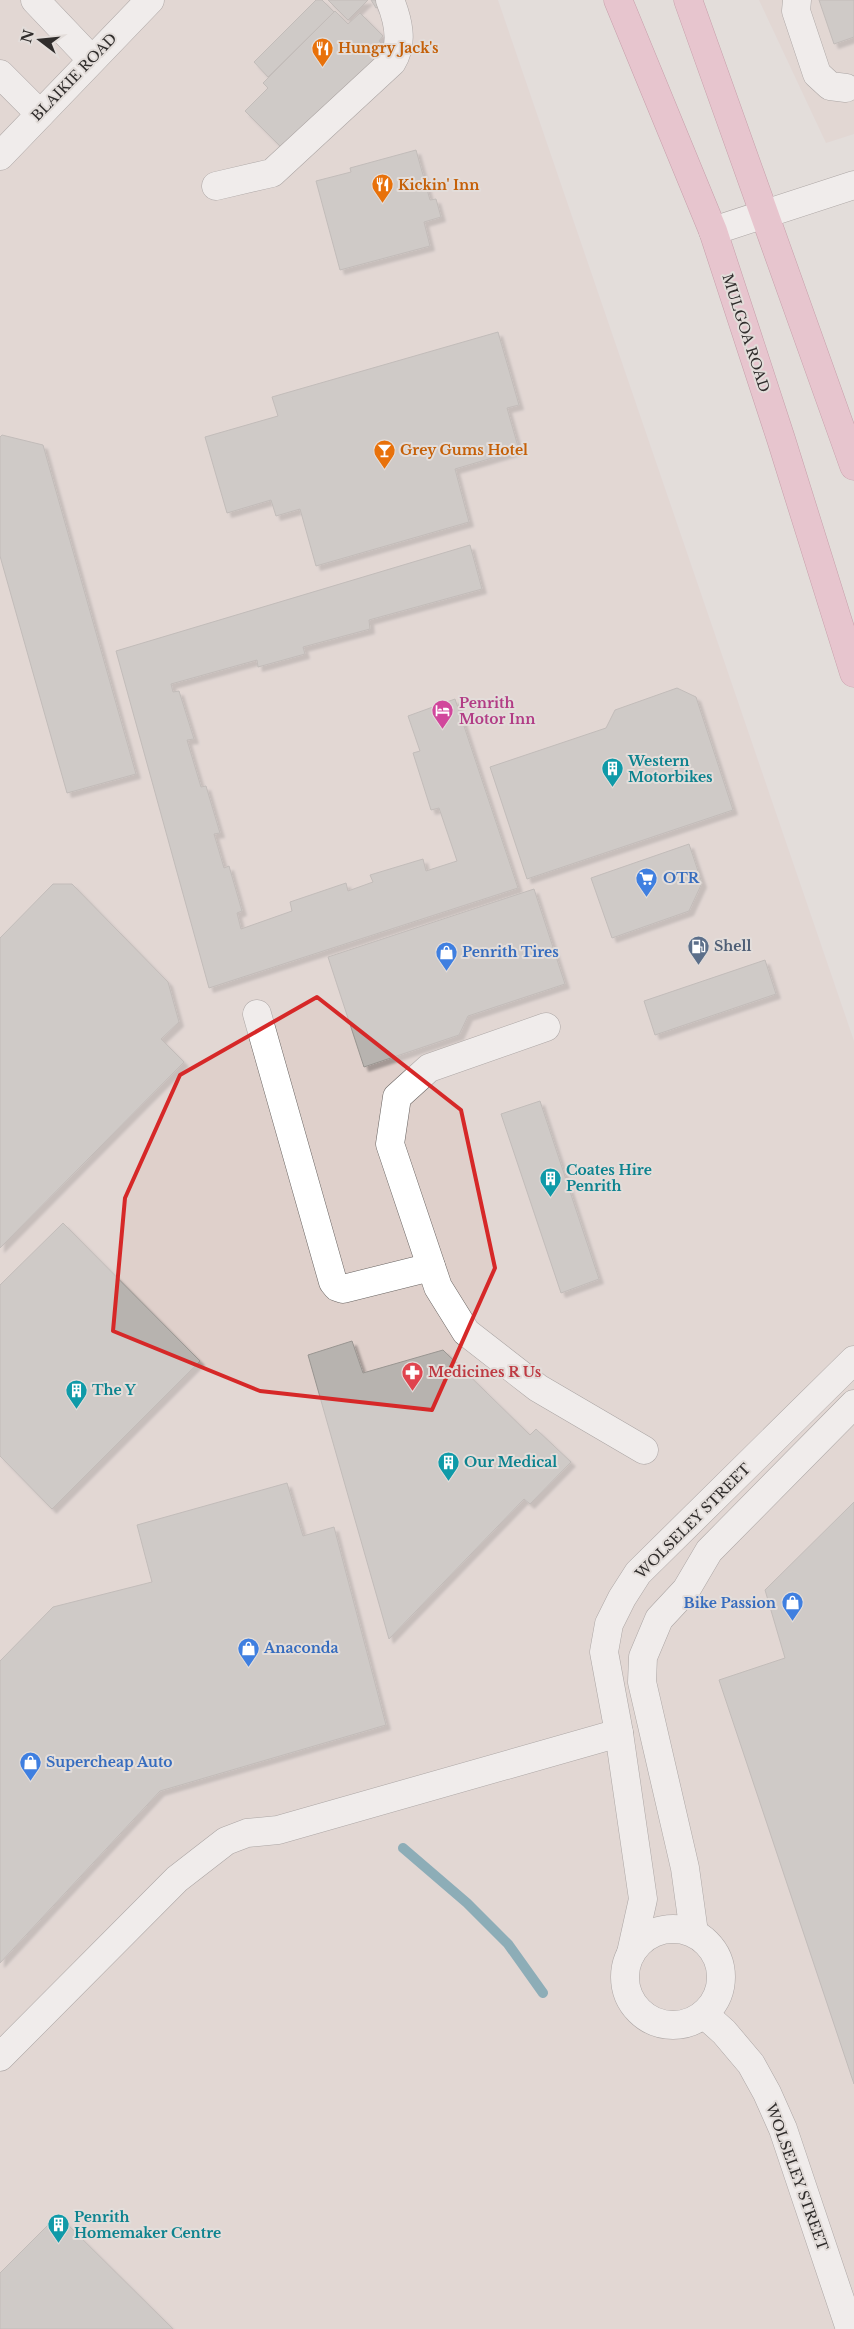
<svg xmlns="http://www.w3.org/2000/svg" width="854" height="2329" viewBox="0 0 854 2329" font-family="'Libre Baskerville',serif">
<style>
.built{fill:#dfd0cb}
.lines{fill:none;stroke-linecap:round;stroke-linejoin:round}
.stream{stroke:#25738d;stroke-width:10}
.building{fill:#b7b3af;stroke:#999591;filter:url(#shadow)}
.minor-casing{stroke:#696462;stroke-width:29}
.major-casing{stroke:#a25770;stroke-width:29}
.minor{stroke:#fff;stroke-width:28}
.major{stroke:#eca8bf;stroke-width:28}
.marked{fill:none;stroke:#d62828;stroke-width:4;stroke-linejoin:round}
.labels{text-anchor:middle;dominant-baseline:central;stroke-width:4;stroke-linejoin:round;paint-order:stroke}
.food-label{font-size:14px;font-weight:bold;fill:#c56008;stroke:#e3ddda;text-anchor:start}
.street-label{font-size:14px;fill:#302d2c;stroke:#e3ddda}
.hotel-label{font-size:14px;font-weight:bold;fill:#b23c85;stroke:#e3ddda;text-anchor:start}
.culture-label{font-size:14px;font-weight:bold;fill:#0d838f;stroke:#e3ddda;text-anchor:start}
.shop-label{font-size:14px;font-weight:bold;fill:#366cbe;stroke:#e3ddda;text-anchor:start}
.service-label{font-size:14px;font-weight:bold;fill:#4e5e75;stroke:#e3ddda;text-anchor:start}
.health-label{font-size:14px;font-weight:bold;fill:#be3a42;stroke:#e3ddda;text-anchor:start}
</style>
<defs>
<filter id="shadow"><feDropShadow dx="4.5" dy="4.5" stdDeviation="1" flood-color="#0004"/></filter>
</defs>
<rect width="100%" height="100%" fill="#e3ddda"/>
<g class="built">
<path d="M0 0H498L854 1041V2329H0Z"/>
<path d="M759 0H854V134L826 143Z"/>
</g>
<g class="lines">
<path class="stream" d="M403 1848 467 1903 508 1944 543 1993"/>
</g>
<g class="building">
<path d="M316 0H322L334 12 268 77 254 62Z"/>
<path d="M328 0H368L348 20Z"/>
<path d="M371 0H388L376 8Z"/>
<path d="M819 0H854V37L834 44Z"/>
<path d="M335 11 348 24 360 13 383 36 379 41 387 49 285 151 245 111 268 88 263 83Z"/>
<path d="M416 150 430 200 436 199 441 217 424 222 430 246 340 270 316 181 351 172 350 168Z"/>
<path d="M498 332 519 405 507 408 519 450 455 469 469 522 316 566 300 509 276 516 271 500 227 513 205 437 278 416 272 397Z"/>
<path d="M2 435 43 445 136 774 67 793 0 556V437Z"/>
<path d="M470 545 482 589 369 620 370 629 303 647 305 654 258 667 257 660 171 684 173 692 179 691 194 739 187 740 201 787 206 786 220 833 214 834 224 868 229 866 242 911 237 913 241 929 292 911 290 902 346 883 348 891 373 882 370 875 423 859 426 871 457 861 439 808 431 810 413 753 420 751 408 716 455 699 518 888 209 988 116 651Z"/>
<path d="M677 688 696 697 733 810 527 879 490 767 606 728 615 710Z"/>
<path d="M689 844 702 883 689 911 612 938 591 878Z"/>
<path d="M53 884H72L168 982 179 1022 161 1039 184 1062 0 1248V938Z"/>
<path d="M534 889 565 984 468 1016 459 1035 364 1067 328 957Z"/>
<path d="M765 960 776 994 655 1035 644 1001Z"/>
<path d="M540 1101 599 1279 561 1293 501 1114Z"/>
<path d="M63 1223 200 1361 52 1509 0 1456V1285Z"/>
<path d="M352 1341 363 1373 443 1350 530 1435 536 1429 571 1462 530 1504 524 1499 389 1639 308 1355Z"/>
<path d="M287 1483 303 1536 334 1527 386 1725 160 1791 0 1963V1661L53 1607 152 1582 137 1525Z"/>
<path d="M854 1502V2084L719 1680 785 1658 765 1590Z"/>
<path d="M58 2215 173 2329H0V2273Z"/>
</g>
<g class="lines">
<defs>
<g id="minor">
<path d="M35 0 91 59"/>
<path d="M797 0 796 11 817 74 830 86 846 88"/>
<path d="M0 74 40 114"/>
<path d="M0 156 150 0"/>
<path d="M216 186 272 173 392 62C404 43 398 20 390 0"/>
<path d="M713 231 854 185"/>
<path d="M257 1014 333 1282 337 1287 343 1289 431 1267"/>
<path d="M546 1027 429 1068 397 1097 390 1144 438 1287 466 1332 538 1388 644 1450"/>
<circle cx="673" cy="1977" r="48"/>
<path d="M694 1933 685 1868 642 1682 643 1657 659 1619 686 1590 709 1551 854 1404"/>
<path d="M631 1953 643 1899 619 1733 604 1652 609 1624 622 1598 638 1573 854 1360"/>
<path d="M705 2015 724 2032 751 2064 767 2093 783 2129 850 2329"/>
<path d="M0 2057 177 1879 226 1841 247 1833 278 1830 619 1733"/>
</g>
<g id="major">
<path d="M618 0 713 231 781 439 854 673"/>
<path d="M688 0 854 466"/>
</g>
</defs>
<use href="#minor" class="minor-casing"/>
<use href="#major" class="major-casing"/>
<use href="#minor" class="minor"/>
<use href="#major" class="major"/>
</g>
<path d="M0 0H854V2329H0ZM317 997 461 1110 495 1268 432 1410 260 1391 113 1331 125 1198 180 1075Z" fill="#e3ddda" fill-opacity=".55" fill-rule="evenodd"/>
<path class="marked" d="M317 997 461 1110 495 1268 432 1410 260 1391 113 1331 125 1198 180 1075Z"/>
<defs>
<symbol id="restaurant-pin" viewBox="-11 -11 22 30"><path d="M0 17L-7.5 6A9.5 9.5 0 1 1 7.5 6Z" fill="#e8710a" stroke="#e3ddda"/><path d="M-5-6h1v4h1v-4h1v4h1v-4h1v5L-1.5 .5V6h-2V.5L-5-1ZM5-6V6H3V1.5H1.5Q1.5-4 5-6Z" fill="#fff"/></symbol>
<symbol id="bar-pin" viewBox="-11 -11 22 30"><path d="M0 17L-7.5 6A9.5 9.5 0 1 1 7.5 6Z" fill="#e8710a" stroke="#e3ddda"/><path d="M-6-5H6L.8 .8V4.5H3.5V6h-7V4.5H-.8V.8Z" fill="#fff"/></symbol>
<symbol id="hotel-pin" viewBox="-11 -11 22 30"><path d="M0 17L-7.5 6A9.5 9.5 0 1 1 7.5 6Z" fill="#d1479c" stroke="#e3ddda"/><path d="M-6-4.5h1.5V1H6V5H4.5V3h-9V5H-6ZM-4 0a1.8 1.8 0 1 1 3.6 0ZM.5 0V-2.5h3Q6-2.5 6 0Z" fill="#fff"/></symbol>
<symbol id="building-pin" viewBox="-11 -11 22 30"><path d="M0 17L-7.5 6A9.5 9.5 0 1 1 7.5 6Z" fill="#0f9aa8" stroke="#e3ddda"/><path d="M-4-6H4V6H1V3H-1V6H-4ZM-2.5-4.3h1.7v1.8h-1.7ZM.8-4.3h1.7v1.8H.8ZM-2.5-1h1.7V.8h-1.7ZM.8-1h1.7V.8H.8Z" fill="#fff"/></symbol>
<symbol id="supermarket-pin" viewBox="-11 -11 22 30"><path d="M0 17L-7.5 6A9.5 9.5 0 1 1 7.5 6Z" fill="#3f7fe0" stroke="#e3ddda"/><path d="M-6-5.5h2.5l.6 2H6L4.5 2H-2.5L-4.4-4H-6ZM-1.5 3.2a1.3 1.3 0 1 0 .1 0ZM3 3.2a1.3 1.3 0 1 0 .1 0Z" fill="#fff"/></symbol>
<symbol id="fuel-pin" viewBox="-11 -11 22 30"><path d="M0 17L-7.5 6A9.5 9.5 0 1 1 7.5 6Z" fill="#5c6f8a" stroke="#e3ddda"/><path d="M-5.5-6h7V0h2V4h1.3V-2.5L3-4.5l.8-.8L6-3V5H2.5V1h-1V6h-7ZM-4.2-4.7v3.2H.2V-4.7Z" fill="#fff"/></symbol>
<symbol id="shop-pin" viewBox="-11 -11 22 30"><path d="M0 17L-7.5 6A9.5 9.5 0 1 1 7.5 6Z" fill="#3f7fe0" stroke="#e3ddda"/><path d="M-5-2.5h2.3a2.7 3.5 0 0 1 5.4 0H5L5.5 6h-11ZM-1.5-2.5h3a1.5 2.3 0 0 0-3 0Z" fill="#fff"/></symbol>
<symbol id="pharmacy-pin" viewBox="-11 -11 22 30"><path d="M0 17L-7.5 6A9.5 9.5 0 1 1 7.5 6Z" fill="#e0444e" stroke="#e3ddda"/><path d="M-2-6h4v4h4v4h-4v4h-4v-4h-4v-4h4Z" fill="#fff"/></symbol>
</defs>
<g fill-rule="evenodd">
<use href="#restaurant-pin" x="310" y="36" width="25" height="34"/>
<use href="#restaurant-pin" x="370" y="172" width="25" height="34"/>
<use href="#bar-pin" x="372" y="438" width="25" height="34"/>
<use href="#hotel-pin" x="430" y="698" width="25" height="34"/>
<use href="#building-pin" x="600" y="756" width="25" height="34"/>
<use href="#supermarket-pin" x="634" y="866" width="25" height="34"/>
<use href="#fuel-pin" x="686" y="934" width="25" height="34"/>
<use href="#shop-pin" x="434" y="940" width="25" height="34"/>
<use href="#building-pin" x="538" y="1166" width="25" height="34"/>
<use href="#pharmacy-pin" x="400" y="1360" width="25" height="34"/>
<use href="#building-pin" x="64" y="1378" width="25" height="34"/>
<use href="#building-pin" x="436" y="1450" width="25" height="34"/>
<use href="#shop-pin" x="780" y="1590" width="25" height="34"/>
<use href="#shop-pin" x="236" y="1636" width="25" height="34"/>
<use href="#shop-pin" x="18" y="1750" width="25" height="34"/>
<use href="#building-pin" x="46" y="2212" width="25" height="34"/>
</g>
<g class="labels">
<g class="food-label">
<text x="338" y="48">Hungry Jack's</text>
<text x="398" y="185">Kickin' Inn</text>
<text x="400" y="450">Grey Gums Hotel</text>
</g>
<g class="street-label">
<text transform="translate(74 77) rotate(-46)">BLAIKIE ROAD</text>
<text transform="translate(746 333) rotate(72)">MULGOA ROAD</text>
<text transform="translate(693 1521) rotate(-45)">WOLSELEY STREET</text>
<text transform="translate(797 2177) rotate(70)">WOLSELEY STREET</text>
</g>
<g class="hotel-label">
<text x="459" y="703">Penrith<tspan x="459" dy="16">Motor Inn</tspan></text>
</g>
<g class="culture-label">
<text x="628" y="761">Western<tspan x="628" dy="16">Motorbikes</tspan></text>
<text x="566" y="1170">Coates Hire<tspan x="566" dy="16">Penrith</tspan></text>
<text x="92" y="1390">The Y</text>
<text x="464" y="1462">Our Medical</text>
<text x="74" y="2217">Penrith<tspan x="74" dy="16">Homemaker Centre</tspan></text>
</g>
<g class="shop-label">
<text x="663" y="878">OTR</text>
<text x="462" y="952">Penrith Tires</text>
<text x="776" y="1603" text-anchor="end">Bike Passion</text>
<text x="264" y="1648">Anaconda</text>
<text x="46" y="1762">Supercheap Auto</text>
</g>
<g class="service-label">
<text x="714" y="946">Shell</text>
</g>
<g class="health-label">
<text x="428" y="1372">Medicines R Us</text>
</g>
</g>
<g transform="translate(40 40) rotate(286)" stroke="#e3ddda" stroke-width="4" paint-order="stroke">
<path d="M0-4L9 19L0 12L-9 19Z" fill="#302d2c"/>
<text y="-8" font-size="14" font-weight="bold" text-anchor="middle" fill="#302d2c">N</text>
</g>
</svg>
